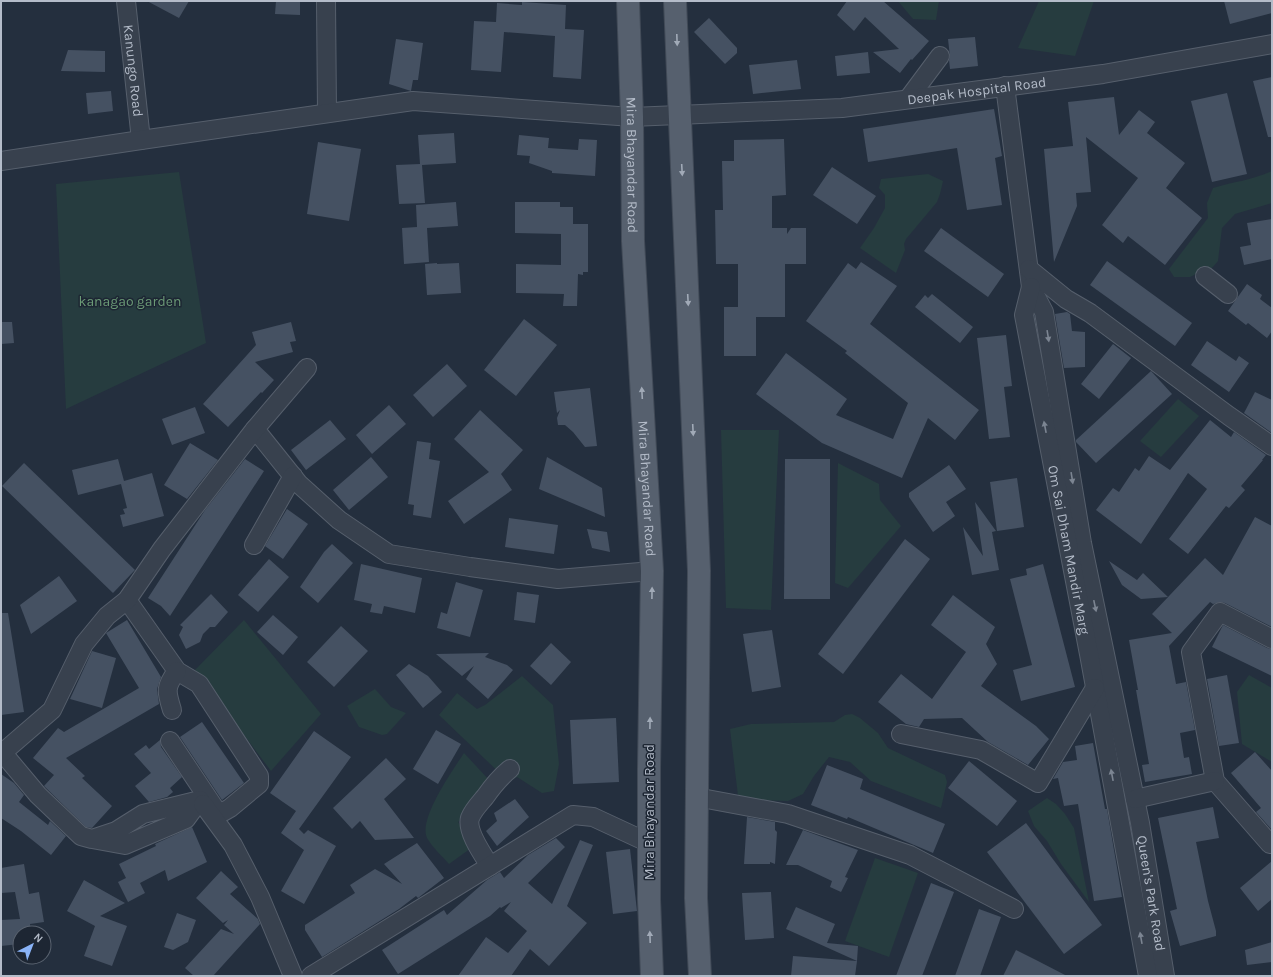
<svg xmlns="http://www.w3.org/2000/svg" width="1273" height="977" viewBox="0 0 1273 977" font-family="Karla,sans-serif">
<style>
.green{fill:#263c3f}
.building{fill:#455162}
.lines{fill:none;stroke-linecap:round;stroke-linejoin:round}
.minor-casing{stroke:#565f6c;stroke-width:20}
.major-casing{stroke:#414a57;stroke-width:24}
.minor{stroke:#38414e;stroke-width:18}
.major{stroke:#56606e;stroke-width:22}
.oneway{fill:#a1aab7}
.oneway2{fill:#7c8592}
.labels{text-anchor:middle;dominant-baseline:central;stroke-width:3;stroke-linejoin:round;paint-order:stroke}
.street-label{font-size:14px;fill:#b4bcc9;stroke:#1d2633}
.park-label{font-size:14px;fill:#6b9a76;stroke:#1d2633}
</style>
<rect width="100%" height="100%" fill="#242f3e"/>
<g class="green">
<path d="M898 1H939L936 20 913 19Z"/>
<path d="M1039 1H1094L1075 56 1018 48Z"/>
<path d="M1272 171V203L1235 214 1222 228 1218 261 1212 268 1202 271 1190 277H1174L1169 269 1208 218 1207 203 1213 188C1232 182 1253 180 1272 171Z"/>
<path d="M179 172 206 343 66 409 56 184Z"/>
<path d="M928 174 943 181 940 194 937 202 906 239 904 244 905 250 896 273 860 248 874 228 885 208V195L879 188 881 179Z"/>
<path d="M1178 399 1199 416 1161 457 1140 441Z"/>
<path d="M721 430H779L771 610 726 608Z"/>
<path d="M838 463 879 484 880 500 901 526 848 588 835 583Z"/>
<path d="M244 620 321 714 271 771 195 670Z"/>
<path d="M1249 675 1272 688V762L1242 744 1237 692Z"/>
<path d="M522 676 553 705 559 764 554 791 542 793 517 777 509 782 439 715 457 693 477 709 485 705Z"/>
<path d="M375 689 391 707 406 713 387 734 382 735 359 727 347 706Z"/>
<path d="M852 714 860 718 878 733 888 748 945 775 947 782 941 808 871 781 850 762 829 757 814 776 803 794 788 801 758 800 738 796 730 729 751 724 834 722 845 715Z"/>
<path d="M464 753 490 781 464 818 458 822 474 846 449 864C442 856 432 847 427 838 418 819 453 770 464 753Z"/>
<path d="M1047 798 1056 804 1065 814 1074 828 1089 902 1061 864 1047 841 1034 826 1028 811Z"/>
<path d="M875 858 918 873 889 957 845 941Z"/>
</g>
<g class="building">
<path d="M147 1H189L179 18Z"/>
<path d="M276 1H300V15L275 14Z"/>
<path d="M847 1H883L929 41 912 60 911 59 900 73 873 52 899 49 865 17 854 31 837 15Z"/>
<path d="M1224 1H1272V13L1230 24Z"/>
<path d="M522 2 566 5 565 29 584 30 581 79 553 77 555 36 504 32 501 72 471 70 474 21 496 22 497 3 522 5Z"/>
<path d="M709 18 737 48V53L725 64 694 32Z"/>
<path d="M975 37 978 66 950 69 949 60 950 57 948 39Z"/>
<path d="M396 39 423 43 418 80H413L411 91 389 84Z"/>
<path d="M68 50 105 51V72L61 71Z"/>
<path d="M868 52 870 73 837 76 835 56Z"/>
<path d="M797 60 801 89 753 94 749 65Z"/>
<path d="M1272 77V137H1268L1253 81Z"/>
<path d="M111 91 113 111 88 114 86 93Z"/>
<path d="M1227 93 1247 174 1212 182 1191 101Z"/>
<path d="M1114 97 1119 135 1139 110 1155 122 1147 133 1185 163 1166 188 1202 218 1165 265 1128 236 1123 243 1102 225 1138 178 1086 137 1091 192 1076 193 1077 206 1054 262 1044 149 1073 146 1068 102Z"/>
<path d="M994 109 1002 156 995 158 1002 205 967 210 957 148 868 162 863 129Z"/>
<path d="M454 133 456 163 422 165 425 203 399 204 396 165 420 164 418 135Z"/>
<path d="M519 135 549 138 548 148 578 150 579 139 597 140 595 176 552 173V171L529 163 530 156 517 155Z"/>
<path d="M784 139 786 195 772 196V228H787V234L791 228H806V264H785V317H756V356H724V307H738V264H716L715 210H723L722 161H734V140Z"/>
<path d="M318 142 361 149 349 221 307 214Z"/>
<path d="M832 167 876 196 857 224 813 195Z"/>
<path d="M456 202 458 226 427 228 429 262 404 264 402 228 417 227 416 205Z"/>
<path d="M515 202H560V207H573V224H588V272H583V275L578 274 577 306H563L564 294 516 293V264L561 265V234L515 233Z"/>
<path d="M1272 219V259L1244 265 1240 247 1251 245 1247 223Z"/>
<path d="M941 228 1004 274 988 297 924 251Z"/>
<path d="M1107 261 1192 323 1175 346 1090 285Z"/>
<path d="M861 262 897 286 870 324 979 410 955 440 928 418 902 478 822 443 756 394 786 353 847 399 836 415 893 439 908 403 845 353 847 351 806 321 848 263 856 269Z"/>
<path d="M437 263V264L459 263 461 293 427 295 425 264Z"/>
<path d="M1247 284 1262 295 1260 299 1272 308V331L1267 338 1248 323 1246 325 1228 311Z"/>
<path d="M932 294 973 327 960 343 915 307 925 295 928 298Z"/>
<path d="M1067 312 1070 314 1072 331 1085 332V367L1064 368 1055 314Z"/>
<path d="M524 319 557 345 516 396 484 370Z"/>
<path d="M1 322H12L14 343 1 344Z"/>
<path d="M291 322 296 341 290 342 293 352 255 362 274 380 262 393 261 392 228 427 203 404 256 345 252 332Z"/>
<path d="M1006 335 1012 386 1004 387 1010 437 989 439 977 338Z"/>
<path d="M1207 341 1236 361 1239 356 1249 363 1229 392 1191 365Z"/>
<path d="M1113 344 1131 358 1099 399 1081 384Z"/>
<path d="M447 364 467 386 433 417 413 395Z"/>
<path d="M1151 371 1172 394 1096 463 1076 442V440Z"/>
<path d="M590 388 597 446 585 447 573 432 565 425H558L557 418 560 410 557 413 554 392Z"/>
<path d="M1255 392 1272 400V433L1244 413Z"/>
<path d="M389 405 406 424 372 454 356 435Z"/>
<path d="M195 407 205 433 172 445 162 419Z"/>
<path d="M480 410 523 450 501 474 512 490 464 524 448 501 489 472 454 439Z"/>
<path d="M330 420 346 439 306 470 291 450Z"/>
<path d="M1210 420 1231 437 1234 432 1266 455 1262 460H1263L1241 486 1245 490 1229 508 1226 506 1188 554 1169 539 1207 489 1188 473 1141 544 1096 510 1113 488 1119 492 1135 468 1139 471 1149 456 1170 470Z"/>
<path d="M417 441 431 443 429 459 440 461 431 518 413 515 414 505 408 504Z"/>
<path d="M190 443 218 460 187 499 164 485Z"/>
<path d="M371 457 388 477 349 510 333 490Z"/>
<path d="M547 457 602 488 605 517 539 489Z"/>
<path d="M118 459 124 481 152 473 164 516 123 527 120 515 125 514 123 509 127 508 121 484 78 495 72 470Z"/>
<path d="M245 459 264 471 170 616 161 606 148 598 205 510Z"/>
<path d="M785 459H830V599H784Z"/>
<path d="M24 463 135 570 113 593 2 486Z"/>
<path d="M949 465 966 489 946 502 955 516 933 532 909 497V493Z"/>
<path d="M1017 478 1024 527 997 531 990 482Z"/>
<path d="M975 502 996 531 992 532 999 570 972 575 963 527 983 556Z"/>
<path d="M287 509 308 524 283 559 265 546Z"/>
<path d="M1255 517 1272 526V627L1225 603 1220 602 1213 604 1210 602 1169 646 1176 684 1186 682 1195 730 1180 733 1184 758 1189 757 1192 774 1145 782 1142 765 1149 764 1136 690H1138L1129 640 1172 633 1152 614 1205 558 1223 575Z"/>
<path d="M509 518 558 525 554 554 505 547Z"/>
<path d="M587 529 607 532 610 552 592 548Z"/>
<path d="M905 539 930 559 843 674 818 654Z"/>
<path d="M332 544 353 563 318 603 300 587 324 552Z"/>
<path d="M269 559 289 577 258 612 238 595Z"/>
<path d="M1109 561 1137 580 1143 573 1168 597 1141 599 1122 585Z"/>
<path d="M361 564 422 578 415 613 384 606 382 614 370 612 372 604 354 600Z"/>
<path d="M1043 564 1075 687 1021 701 1013 670 1032 665 1010 579 1027 575 1026 569Z"/>
<path d="M59 576 77 601 31 634 20 605Z"/>
<path d="M456 582 483 590 470 637 437 628 441 612 447 614Z"/>
<path d="M517 592 539 595 535 623 514 620Z"/>
<path d="M211 594 228 612 215 627H210L203 634 200 642 186 649 179 635 183 627 180 625Z"/>
<path d="M953 595 995 627 986 644 997 664 981 686 1036 726 1049 739 1028 765 988 742 962 718 924 719 919 727 906 724 878 702 901 674 932 699 966 652 931 625Z"/>
<path d="M1 613H8L24 712 1 715Z"/>
<path d="M273 615 298 637 283 655 257 632Z"/>
<path d="M127 620 161 677 157 689 159 704 66 758 85 776 82 778 112 806 92 828 86 827 46 788 44 786 54 775 33 758 58 728 64 732 139 688 106 633Z"/>
<path d="M1223 625 1267 648 1272 649V676L1212 647Z"/>
<path d="M341 626 368 651 334 687 307 662Z"/>
<path d="M772 630 781 687 752 692 743 634Z"/>
<path d="M551 643 571 662 551 685 530 666Z"/>
<path d="M92 651 116 658 102 708 70 699Z"/>
<path d="M489 653 485 657 507 665 513 670 488 699 466 679 474 666 462 676 436 654Z"/>
<path d="M409 664 428 676 442 692 423 708 396 675Z"/>
<path d="M1227 675 1239 743 1219 746 1207 679Z"/>
<path d="M616 718 619 782 573 784 570 720Z"/>
<path d="M202 722 244 783 222 800 180 737Z"/>
<path d="M436 730 461 744 438 784 413 769Z"/>
<path d="M314 731 351 757 299 829 304 834 308 830 336 846 304 904 281 891 304 850 281 833 296 811 270 793Z"/>
<path d="M160 740 161 747 182 777 170 788 173 792 167 797 149 802 135 786 151 773 134 754 146 745 149 749Z"/>
<path d="M1093 743 1105 809H1107L1122 897 1094 901 1078 804 1064 806 1058 778 1053 779 1063 762 1077 760 1075 746Z"/>
<path d="M1255 752 1272 771V830L1256 812 1261 808 1231 773Z"/>
<path d="M386 758 406 779 384 799 414 838 375 840 360 821 352 829 333 808Z"/>
<path d="M969 761 1017 801 997 826 948 788Z"/>
<path d="M827 765 863 779 860 789 945 824 933 853 848 817 847 819 811 805Z"/>
<path d="M1 774 14 783 24 795 19 802 48 825 50 821 66 836 51 855 21 831 1 818Z"/>
<path d="M515 799 529 817 497 846 486 831 497 821 494 813Z"/>
<path d="M1213 807 1219 838 1196 842 1208 901 1216 931V936L1180 946 1170 911 1177 909 1158 818Z"/>
<path d="M747 817 775 822V830L777 832 775 864 770 862V864H744Z"/>
<path d="M1026 823 1102 925 1064 954 987 852Z"/>
<path d="M192 827 207 862 168 881 165 870 140 883 145 893 128 902 118 882 126 878 119 864 156 846 155 844Z"/>
<path d="M803 830 858 850 845 877 848 878 841 892 830 887 832 881 798 865H786Z"/>
<path d="M556 838 565 847 528 883 552 904 580 840 593 845 567 906 587 923 549 966 530 949 511 976H458L486 937 508 953 527 931 504 911 511 902 501 908 500 907 490 916 398 974 382 950 444 910 447 915 487 880 500 872 504 878 528 855Z"/>
<path d="M417 843 444 878 418 898 416 896 399 909 322 957 305 930V925L355 893 350 885 375 869 402 884 384 864Z"/>
<path d="M630 849 637 911 613 914 606 852Z"/>
<path d="M1272 861V899L1258 911 1240 888Z"/>
<path d="M24 864 29 894 39 892 44 922 30 924 31 933H20V944L1 946V920L20 919 15 892 1 893V868Z"/>
<path d="M221 871 238 887 230 894 258 919 260 924 213 976H194L185 968 221 929 234 934 224 925 228 920 223 923 196 898Z"/>
<path d="M84 880 125 903 100 916 127 926 112 966 84 956 95 926 67 911Z"/>
<path d="M931 883 954 892 922 976H896Z"/>
<path d="M771 892 774 938 745 940 742 893Z"/>
<path d="M796 907 835 924 827 943 858 946 857 961 786 929Z"/>
<path d="M979 909 1001 917 980 976H955Z"/>
<path d="M177 913 196 920 188 942 173 950 164 947Z"/>
<path d="M1272 942V962L1247 965 1245 950Z"/>
<path d="M1016 950 1036 960 1067 976H1003Z"/>
<path d="M793 956 857 961 855 976H791Z"/>
</g>
<g class="lines">
<defs>
<g id="minor">
<path id="s1" d="M126 1 141 140"/>
<path d="M326 1 327 113"/>
<path id="s2" d="M1005 86 1031 287 1044 312 1082 543 1140 823 1165 976"/>
<path d="M908 99 940 56"/>
<path id="s3" d="M1 161 141 140 413 101 632 117 842 108 1103 74 1272 44"/>
<path d="M1029 269 1066 299 1090 313 1229 416 1272 446"/>
<path d="M1205 276 1228 294"/>
<path id="s4" d="M1031 287 1024 315 1089 654 1148 976"/>
<path d="M255 429 299 484 339 520 389 554 470 567 558 579 652 571"/>
<path d="M254 545 293 476"/>
<path d="M127 600 177 671 199 684 259 776V784L230 808 223 812 216 810 170 741"/>
<path d="M1272 639 1220 612 1191 652 1215 781 1270 844 1272 842"/>
<path d="M172 710C166 691 165 687 177 671"/>
<path d="M901 734 981 750 1038 783 1095 688"/>
<path d="M2 752 38 795 81 836 92 839 125 845 186 819 200 800 143 814 116 831 92 839"/>
<path d="M1 754 52 710 84 644 107 616 127 600 162 549 255 429 307 368"/>
<path d="M696 797 788 814 910 855 1014 909"/>
<path d="M1135 799 1215 781"/>
<path d="M203 804 233 845 260 897 293 976"/>
<path d="M490 866C483 855 466 831 470 818 473 810 480 803 485 797 492 787 500 777 510 769"/>
<path d="M311 976 573 815 593 817 649 843"/>
</g>
<g id="major">
<path id="s5" d="M628 1 632 117 633 241 652 571 649 769V899L652 976"/>
<path d="M675 1 699 571 696 898 700 976"/>
</g>
</defs>
<use href="#minor" class="minor-casing"/>
<use href="#major" class="major-casing"/>
<use href="#minor" class="minor"/>
<use href="#major" class="major"/>
</g>
<defs><path id="oneway-solid" d="M-6-.8H1V-3.2L6.5 0L1 3.2V.8H-6Z"/></defs>
<g class="oneway">
<use href="#oneway-solid" transform="translate(677 40) rotate(88)"/>
<use href="#oneway-solid" transform="translate(682 170) rotate(87)"/>
<use href="#oneway-solid" transform="translate(688 300) rotate(87)"/>
<use href="#oneway-solid" transform="translate(642 393) rotate(-93)"/>
<use href="#oneway-solid" transform="translate(693 430) rotate(87)"/>
<use href="#oneway-solid" transform="translate(652 593) rotate(-89)"/>
<use href="#oneway-solid" transform="translate(650 723) rotate(-89)"/>
<use href="#oneway-solid" transform="translate(650 937) rotate(-92)"/>
</g>
<g class="oneway2">
<use href="#oneway-solid" transform="translate(1048 336) rotate(81)"/>
<use href="#oneway-solid" transform="translate(1045 427) rotate(-101)"/>
<use href="#oneway-solid" transform="translate(1072 478) rotate(81)"/>
<use href="#oneway-solid" transform="translate(1095 606) rotate(78)"/>
<use href="#oneway-solid" transform="translate(1112 775) rotate(-101)"/>
<use href="#oneway-solid" transform="translate(1141 938) rotate(-100)"/>
</g>
<g class="labels">
<g class="street-label">
<text stroke="none"><textPath href="#s1" startOffset="70">Kanungo Road</textPath></text>
<text stroke="none"><textPath href="#s3" startOffset="982">Deepak Hospital Road</textPath></text>
<text stroke="none"><textPath href="#s5" startOffset="164">Mira Bhayandar Road</textPath></text>
<text stroke="none"><textPath href="#s5" startOffset="488">Mira Bhayandar Road</textPath></text>
<text stroke="none"><textPath href="#s4" startOffset="268">Om Sai Dham Mandir Marg</textPath></text>
<text transform="translate(649 812) rotate(-90)">Mira Bhayandar Road</text>
<text stroke="none"><textPath href="#s2" startOffset="822">Queen's Park Road</textPath></text>
</g>
<g class="park-label">
<text x="130" y="301">kanagao garden</text>
</g>
</g>
<rect width="1273" height="977" fill="none" stroke="#b4bcc9" stroke-width="4"/>
<g transform="translate(32 945) rotate(42)"><circle r="19" fill="#1d2633" stroke="#59626f"/>
<path d="M0-3L7 15L0 10L-7 15Z" fill="#8ab4f8"/>
<text y="-6" font-size="11" font-weight="bold" text-anchor="middle" fill="#b4bcc9">N</text>
</g>
</svg>
